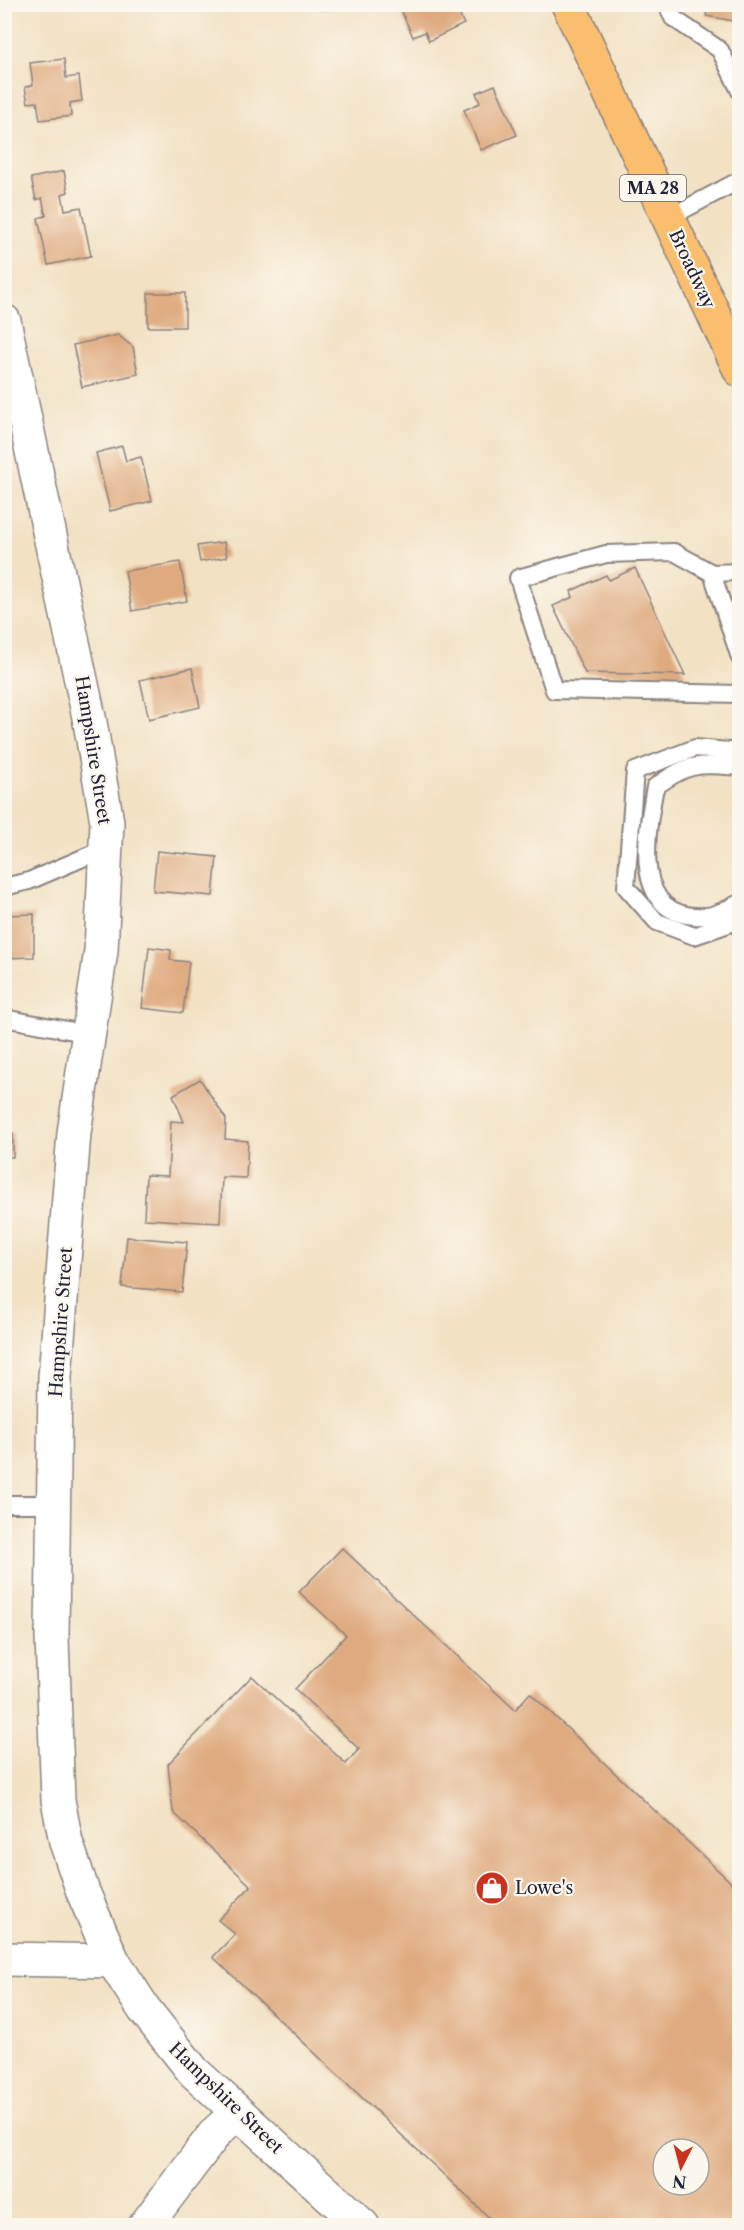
<svg xmlns="http://www.w3.org/2000/svg" width="744" height="2230" viewBox="0 0 744 2230" font-family="'Libre Caslon Text',serif">
<style>
.building{fill:#dfaa7f;fill-rule:evenodd}
.lines{fill:none;stroke-linecap:round;stroke-linejoin:round}
.service-casing{stroke:#8a827f;stroke-width:20}
.minor-casing{stroke:#8a827f;stroke-width:36}
.tertiary-casing{stroke:#8a827f;stroke-width:36}
.primary-casing{stroke:#8a827f;stroke-width:36}
.service{stroke:#fff;stroke-width:16}
.minor{stroke:#fff;stroke-width:33}
.tertiary{stroke:#fff;stroke-width:33}
.primary{stroke:#fbbe6e;stroke-width:33}
.labels{text-anchor:middle;dominant-baseline:central;stroke-width:4.5;stroke-linejoin:round;paint-order:stroke}
.shield{fill:#fbf7ec;stroke:#636270;stroke-width:1.5}
.shield-label{font-size:16px;font-weight:bold;fill:#22223b}
.street-label{font-size:18px;fill:#22223b;stroke:#fbf7ec}
.poi-label{font-size:18px;fill:#22223b;stroke:#fbf7ec;text-anchor:start}
</style>
<rect width="100%" height="100%" fill="#fbf7ec"/>
<filter id="ink" filterUnits="userSpaceOnUse"><feTurbulence type="fractalNoise" baseFrequency=".0167" numOctaves="2"/><feDisplacementMap in="SourceGraphic" scale="12" xChannelSelector="R" yChannelSelector="G"/><feConvolveMatrix kernelMatrix="1 2 1 2 8 2 1 2 1" color-interpolation-filters="sRGB"/></filter>
<filter id="wash" filterUnits="userSpaceOnUse"><feTurbulence type="fractalNoise" baseFrequency=".008" numOctaves="4" result="noise"/><feDisplacementMap in="SourceGraphic" scale="24" xChannelSelector="R" yChannelSelector="G"/><feGaussianBlur stdDeviation="1.35" result="paint"/><feColorMatrix in="noise" values="0 0 0 0 0 0 0 0 0 0 0 0 0 0 0 0 0 1.4 0 .05"/><feComposite in="paint" operator="in"/></filter>
<g filter="url(#wash)">
<rect width="100%" height="100%" fill="#f2e1c3"/>
<g id="blocks">
<g class="building">
<path d="M321 4H353V6L321 10Z"/>
<path d="M398 4H454L464 24 429 41 425 32 413 37Z"/>
<path d="M708 4H740V22L706 16Z"/>
<path d="M64 59 66 78 79 76 82 101 70 103 71 116 40 120 37 102 28 103 25 87 33 85 30 63Z"/>
<path d="M495 85 517 135 481 150 464 110 480 103 476 93Z"/>
<path d="M64 171 68 192 62 194 65 210 81 207 91 256 48 265 38 218 46 216 42 198 36 200 31 178Z"/>
<rect x="148" y="293" width="37" height="34"/>
<path d="M118 335 133 347 138 374 82 387 73 345Z"/>
<path d="M122 446 126 461 141 457 152 501 110 511 96 453Z"/>
<path d="M224 542 227 557 200 562 197 546Z"/>
<path d="M180 562 187 601 132 611 125 571Z"/>
<path d="M635 568 685 675 585 673 553 606 573 597 571 591 606 575 609 580Z"/>
<path d="M192 668 200 707 149 719 140 680Z"/>
<path d="M157 851 217 857 213 896 153 891Z"/>
<path d="M34 914V957L5 958V915Z"/>
<path d="M149 947 171 950 170 960 189 962 183 1013 142 1008Z"/>
<path d="M200 1079 226 1119 225 1139 248 1141 246 1178 222 1177 220 1223 144 1219 146 1175 168 1176 171 1121 184 1122 173 1095Z"/>
<rect x="4" y="1133" width="9" height="24"/>
<path d="M127 1237 187 1242 182 1292 122 1287Z"/>
<path d="M342 1548 515 1710 530 1693 740 1891V2226H498L213 1957 235 1934 218 1920 251 1886 173 1812 168 1764 252 1676 346 1764 359 1749 295 1689 346 1635 299 1592ZM663 2149H699V2185H663Z"/>
</g>
</g>
</g>
<g filter="url(#ink)">
<use href="#blocks" fill-opacity="0" stroke="#8a827f" stroke-width="1.5"/>
<g class="lines">
<defs>
<g id="service">
<path d="M667 4 673 18 720 50 740 91"/>
<path d="M668 218 740 180"/>
<path d="M740 572 712 573 674 552 606 554 518 578 554 690 740 694"/>
<path d="M712 573 740 658"/>
<path d="M740 752 695 748 635 771 626 887 657 922 694 936 740 920"/>
<path d="M740 767C698 764 689 762 655 787 646 835 630 920 705 916 716 916 730 907 740 903"/>
<path d="M4 887 29 881 106 848"/>
<path d="M4 1018 89 1034"/>
<path d="M4 1504H54"/>
</g>
<path id="minor" d="M4 1959 113 1961"/>
<g id="tertiary">
<path d="M4 321 90 722 107 822 101 951 74 1133 55 1377 52 1638 58 1800 66 1842 83 1892 113 1961 144 2009 194 2072 363 2226"/>
<path d="M145 2226 216 2132 237 2113"/>
</g>
<path id="primary" d="M568 4 740 370"/>
</defs>
<use href="#service" class="service-casing"/>
<use href="#minor" class="minor-casing"/>
<use href="#tertiary" class="tertiary-casing"/>
<use href="#primary" class="primary-casing"/>
<use href="#service" class="service"/>
<use href="#minor" class="minor"/>
<use href="#tertiary" class="tertiary"/>
<use href="#primary" class="primary"/>
</g>
</g>
<defs>
<symbol id="shop-disc" viewBox="-11 -11 22 22"><circle r="9.5" fill="#c8321e" stroke="#fbf7ec"/><path d="M-5-2.5h2.3a2.7 3.5 0 0 1 5.4 0H5L5.5 6h-11ZM-1.5-2.5h3a1.5 2.3 0 0 0-3 0Z" fill="#fff"/></symbol>
</defs>
<g fill-rule="evenodd">
<use href="#shop-disc" x="473" y="1869" width="38" height="38"/>
</g>
<g class="labels">
<rect class="shield" x="620" y="175" width="66" height="26" rx="4.5"/>
<g class="shield-label">
<text x="653" y="188">MA 28</text>
</g>
<g class="street-label">
<text transform="translate(692 269) rotate(65)">Broadway</text>
<text transform="translate(93 750) rotate(81)">Hampshire Street</text>
<text transform="translate(61 1322) rotate(-86)">Hampshire Street</text>
<text transform="translate(226 2098) rotate(44)">Hampshire Street</text>
</g>
<g class="poi-label">
<text x="515" y="1888">Lowe's</text>
</g>
</g>
<rect width="744" height="2230" fill="none" stroke="#fbf7ec" stroke-width="24"/>
<g transform="translate(681 2167) rotate(186)"><circle r="28" fill="#fbf7ec" stroke="#a4a2a5" stroke-width="1.5"/>
<path d="M0-4.5L10 22L0 15L-10 22Z" fill="#c8321e"/>
<text y="-9" font-size="16" font-weight="bold" text-anchor="middle" fill="#22223b">N</text>
</g>
</svg>
